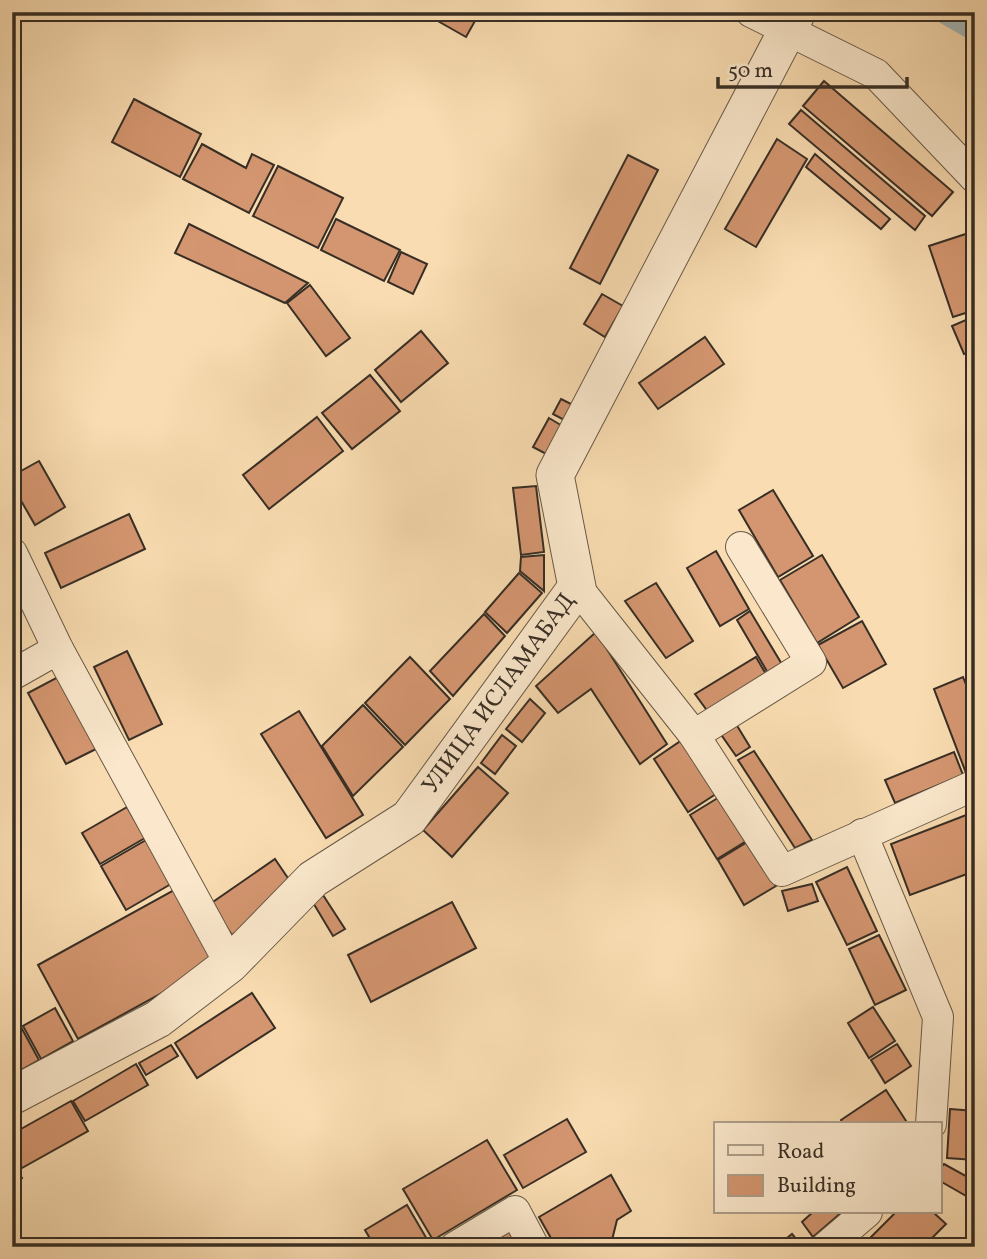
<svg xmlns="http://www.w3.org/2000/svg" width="987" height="1259" viewBox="0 0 987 1259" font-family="Vollkorn,serif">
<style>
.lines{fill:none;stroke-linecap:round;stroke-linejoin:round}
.canal{stroke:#a5b8b8;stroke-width:26}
.building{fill:#d49670;stroke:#372e25;stroke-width:2}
.minor-casing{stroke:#685a48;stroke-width:32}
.tertiary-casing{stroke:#685a48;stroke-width:39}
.minor{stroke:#fbe8cc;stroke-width:30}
.tertiary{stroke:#fbe8cc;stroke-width:37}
.labels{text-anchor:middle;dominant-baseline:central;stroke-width:5;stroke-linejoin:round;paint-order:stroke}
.street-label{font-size:24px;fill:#372e25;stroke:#fbe8cc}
</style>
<rect width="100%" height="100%" fill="#f9dcb1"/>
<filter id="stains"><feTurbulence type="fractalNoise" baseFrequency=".00286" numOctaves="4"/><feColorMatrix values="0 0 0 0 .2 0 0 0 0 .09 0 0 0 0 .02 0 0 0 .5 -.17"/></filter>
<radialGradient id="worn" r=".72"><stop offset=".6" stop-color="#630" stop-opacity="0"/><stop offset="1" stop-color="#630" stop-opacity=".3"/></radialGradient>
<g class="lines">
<path class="canal" d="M947 12 975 28"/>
</g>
<g class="building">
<path d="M422 12H480L466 37Z"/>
<path d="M824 81 953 192 932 216 803 106Z"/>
<path d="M134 99 201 134 180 177 112 142Z"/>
<path d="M801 110 925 216 915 230 789 124Z"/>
<path d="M777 139 807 159 756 247 725 229Z"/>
<path d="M202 144 246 168 252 154 274 165 249 213 183 179Z"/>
<path d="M815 154 890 219 881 229 806 167Z"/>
<path d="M628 155 658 170 600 284 570 268Z"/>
<path d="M278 166 343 198 318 248 253 216Z"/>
<path d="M336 219 400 250 384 281 321 250Z"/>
<path d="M189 224 308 283 285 303 175 253Z"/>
<path d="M975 231V310L953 317 929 246Z"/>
<path d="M401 252 427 264 413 294 388 282Z"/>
<path d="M310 285 350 338 326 356 287 303Z"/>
<path d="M602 294 623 306 605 337 584 324Z"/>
<path d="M975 316V350L964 354 952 326Z"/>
<path d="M421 331 448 363 401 402 375 370Z"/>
<path d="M705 337 724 364 658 409 639 383Z"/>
<path d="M370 375 400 411 352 449 322 413Z"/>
<path d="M561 399 575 406 566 421 553 414Z"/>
<path d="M317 417 343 451 269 509 243 475Z"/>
<path d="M549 418 564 427 548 455 533 447Z"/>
<path d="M39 461 65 507 35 525 12 485V476Z"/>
<path d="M536 486 544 552 521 555 513 488Z"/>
<path d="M773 490 813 556 778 577 739 510Z"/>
<path d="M129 514 145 549 61 588 45 553Z"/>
<path d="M716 551 749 609 720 626 687 568Z"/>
<path d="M544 555V591L520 571 521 557Z"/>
<path d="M822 555 859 617 817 643 780 580Z"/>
<path d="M519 573 542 593 507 633 485 612Z"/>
<path d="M656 583 693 641 666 658 625 601Z"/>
<path d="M750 611 786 671 772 680 737 620Z"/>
<path d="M484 614 505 636 453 696 430 671Z"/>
<path d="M862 621 886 664 843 688 818 645Z"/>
<path d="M596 632 667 744 640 764 591 689 558 713 536 686Z"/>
<path d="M127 651 162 724 129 740 94 667Z"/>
<path d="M410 657 450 699 405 745 365 703Z"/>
<path d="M756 657 770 681 711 716 695 694Z"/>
<path d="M58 677 96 749 66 764 28 693Z"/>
<path d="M963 677 975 707V770L966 773 934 689Z"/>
<path d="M530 699 545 713 522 742 506 729Z"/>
<path d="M363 705 403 747 353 796 322 746Z"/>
<path d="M299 711 363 815 326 838 261 734Z"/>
<path d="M736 724 750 747 736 756 720 733Z"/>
<path d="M502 735 516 746 495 774 481 763Z"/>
<path d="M685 738 719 792 688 812 654 759Z"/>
<path d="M754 751 812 840 795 848 738 760Z"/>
<path d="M954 752 963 775 895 803 885 780Z"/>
<path d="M478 767 508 793 452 857 423 830Z"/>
<path d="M721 796 748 840 717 859 690 815Z"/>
<path d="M127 807 145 838 100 864 82 833Z"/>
<path d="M974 812 975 871 910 895 891 844Z"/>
<path d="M146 840 171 884 126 910 101 866Z"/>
<path d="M749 841 776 886 744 905 718 860Z"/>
<path d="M275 859 296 890 232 935 210 904Z"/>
<path d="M847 867 877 931 847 945 816 882Z"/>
<path d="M812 884 818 901 788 911 782 891Z"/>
<path d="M174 890 215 964 78 1039 38 965Z"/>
<path d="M323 895 345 929 333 936 312 901Z"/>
<path d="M452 902 476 948 371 1002 348 955Z"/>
<path d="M879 935 906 990 875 1005 849 949Z"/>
<path d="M252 993 275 1028 197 1078 175 1043Z"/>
<path d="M873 1007 895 1041 869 1058 848 1023Z"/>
<path d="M55 1008 73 1041 41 1059 23 1026Z"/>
<path d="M21 1027 39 1060 12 1075V1032Z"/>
<path d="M897 1044 911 1066 885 1083 871 1060Z"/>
<path d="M171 1045 178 1056 146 1075 139 1063Z"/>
<path d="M136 1064 148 1085 85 1121 73 1101Z"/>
<path d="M886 1090 908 1124H843L841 1120Z"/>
<path d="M71 1101 88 1131 22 1168 12 1151V1134Z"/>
<path d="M950 1109 975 1111V1160L947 1158Z"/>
<path d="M567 1119 586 1152 523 1188 504 1155Z"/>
<path d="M487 1140 517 1190 433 1240 403 1189Z"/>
<path d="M12 1160 22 1178 12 1183Z"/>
<path d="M944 1164 975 1181V1201L940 1181V1169Z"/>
<path d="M611 1175 631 1211 617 1220 611 1244 606 1247H556L539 1217Z"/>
<path d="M407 1205 428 1241 419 1247H375L365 1230Z"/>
<path d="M813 1212H842L813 1237 802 1222Z"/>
<path d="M896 1212H933L946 1224 923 1247H861Z"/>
<path d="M510 1226 521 1247H475Z"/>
<path d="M792 1234 803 1247H776Z"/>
</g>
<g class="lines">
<defs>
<g id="minor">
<path d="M751 12 876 74 975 178"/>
<path d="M12 553 58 649 230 964"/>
<path d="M577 587 694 735 782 871 975 785"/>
<path d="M12 675 58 649"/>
<path d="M694 735 811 662 741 547"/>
<path d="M862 834 938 1017 931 1124"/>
<path d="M455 1247 515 1211 534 1247"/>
<path d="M826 1247 867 1212"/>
</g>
<g id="tertiary">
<path id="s1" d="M12 1096 158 1019 230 964 313 879 409 818 577 587 555 475 797 12"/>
</g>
</defs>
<use href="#minor" class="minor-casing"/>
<use href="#tertiary" class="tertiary-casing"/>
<use href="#minor" class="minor"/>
<use href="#tertiary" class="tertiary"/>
</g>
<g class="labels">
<g class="street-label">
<text stroke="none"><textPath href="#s1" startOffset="642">УЛИЦА ИСЛАМАБАД</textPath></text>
</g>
</g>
<rect width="987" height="1259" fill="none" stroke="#f9dcb1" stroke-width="42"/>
<rect x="14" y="14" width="959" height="1231" fill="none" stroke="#372e25" stroke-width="3.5"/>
<rect x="21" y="21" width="945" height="1217" fill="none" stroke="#372e25" stroke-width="2"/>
<rect x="714" y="1122" width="228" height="91" fill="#fbe8cc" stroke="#ad9e89" stroke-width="2"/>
<rect x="728" y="1145" width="35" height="10" fill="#fbe8cc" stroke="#ad9e89" stroke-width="2"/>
<text x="777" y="1158" font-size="21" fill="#372e25">Road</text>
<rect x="728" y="1175" width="35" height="21" fill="#d49670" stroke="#ad9e89" stroke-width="2"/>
<text x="777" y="1192" font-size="21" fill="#372e25">Building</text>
<path d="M718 77v10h189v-10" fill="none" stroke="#372e25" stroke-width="3.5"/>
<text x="728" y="77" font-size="21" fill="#372e25" stroke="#fbe8cc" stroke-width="5" paint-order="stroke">50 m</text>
<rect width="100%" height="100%" filter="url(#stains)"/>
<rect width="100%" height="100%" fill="url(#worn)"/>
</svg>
